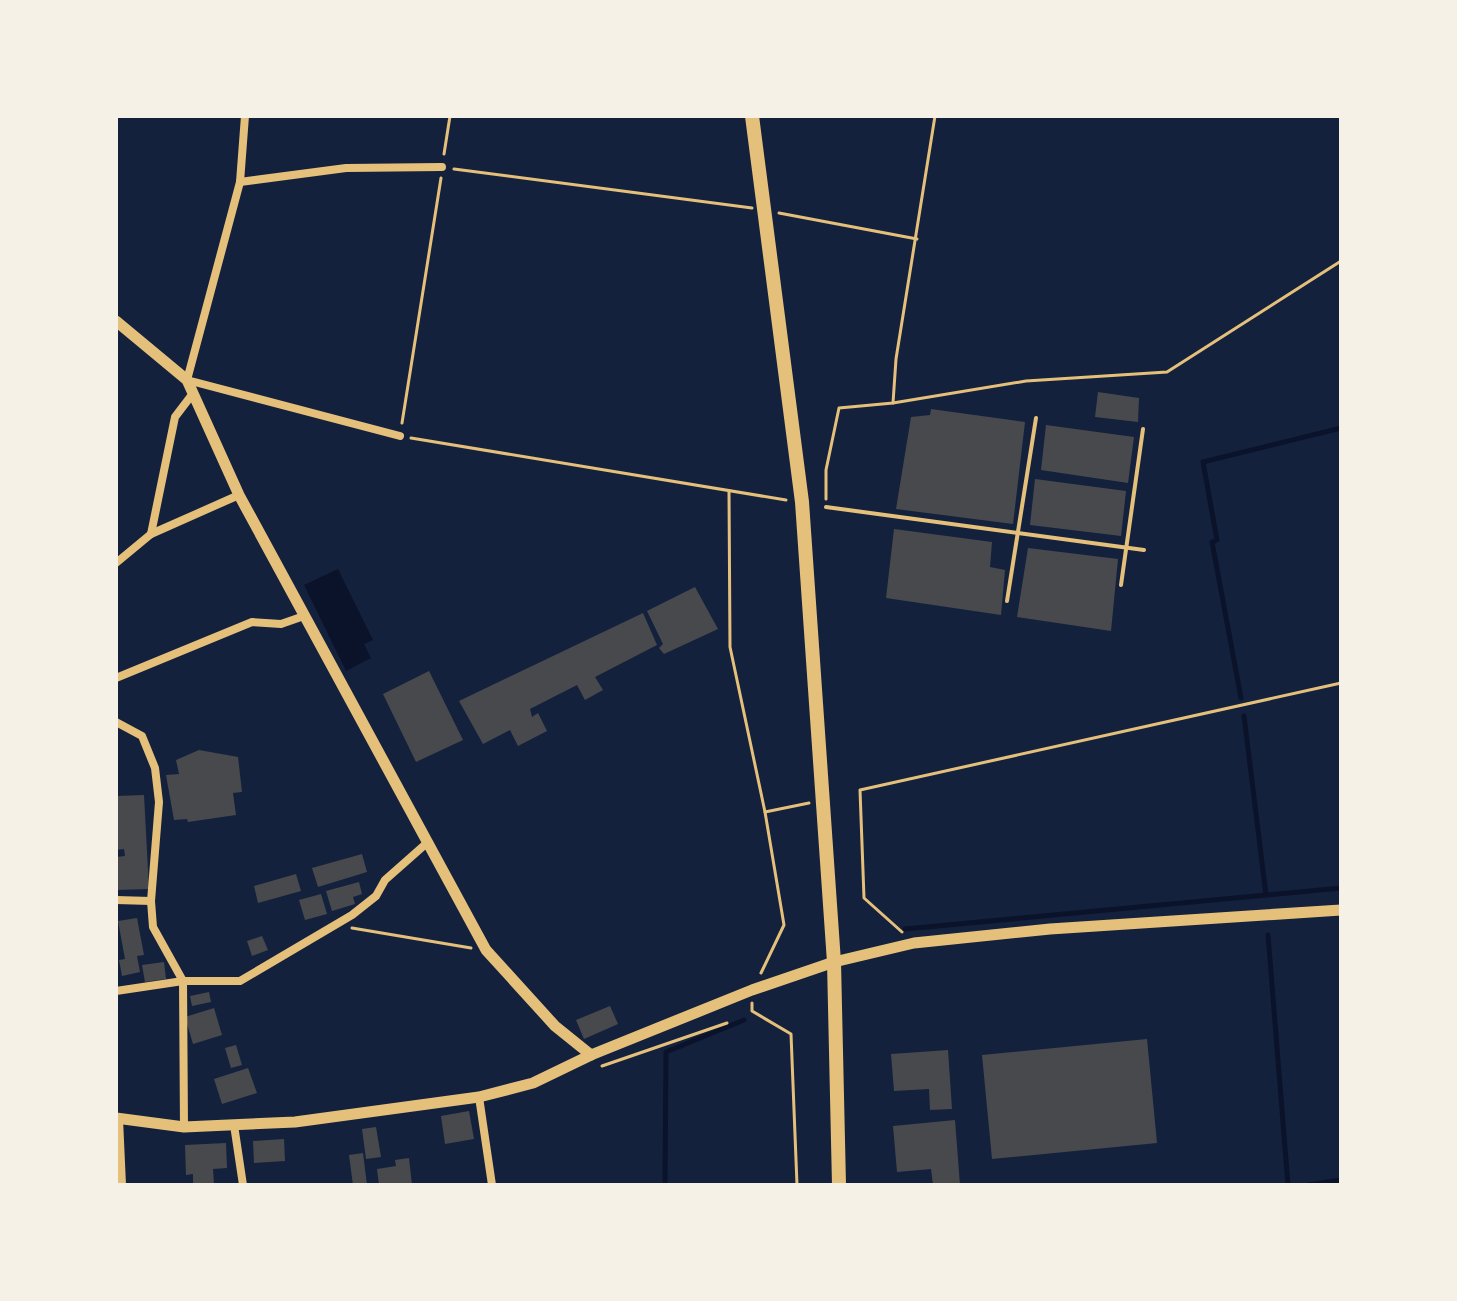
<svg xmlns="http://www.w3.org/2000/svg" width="1457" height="1301" viewBox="0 0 1457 1301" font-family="Signika,sans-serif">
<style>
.water{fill:#0b132b}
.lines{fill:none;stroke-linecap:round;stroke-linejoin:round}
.stream{stroke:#0b132b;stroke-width:5}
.building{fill:#48494c}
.path{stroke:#e5c07b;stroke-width:3}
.service{stroke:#e5c07b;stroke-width:4}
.minor{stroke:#e5c07b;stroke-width:8}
.tertiary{stroke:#e5c07b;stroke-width:11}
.trunk{stroke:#e5c07b;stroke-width:14}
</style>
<rect width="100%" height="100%" fill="#14213d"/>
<path class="water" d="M338 569 373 640 364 644 371 658 346 671 304 585Z"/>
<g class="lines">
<g class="stream">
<path d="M1241 698 1212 542 1217 540 1203 462 1341 428"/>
<path d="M1244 716 1266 895"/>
<path d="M905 929 1341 888"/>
<path d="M1268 935 1288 1185"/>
<path d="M665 1185 666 1052 744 1020"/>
<path d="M1308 1185 1341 1180"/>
</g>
</g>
<g class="building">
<path d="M1098 392 1139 398 1138 422 1095 417Z"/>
<path d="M931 409 1025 422 1013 524 896 509 911 417 930 415Z"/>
<path d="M1046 425 1134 437 1128 483 1041 470Z"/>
<path d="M1035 479 1126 491 1121 536 1030 525Z"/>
<path d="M894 529 992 542 990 567 1005 570 1001 615 886 598Z"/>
<path d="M1028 548 1118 559 1111 631 1017 617Z"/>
<path d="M695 587 718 629 664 654 659 648 663 644 647 611Z"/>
<path d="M643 613 657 645 595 677 603 690 585 700 577 685 530 709 532 717 538 713 547 731 518 746 510 730 483 744 459 701Z"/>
<path d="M429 671 463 740 416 762 383 694Z"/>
<path d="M199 750 238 757 242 792 233 793 236 815 188 822 187 819 174 820 166 775 179 774 176 760Z"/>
<path d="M144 795 149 889 116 890V857L125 856 124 849 116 850V796Z"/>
<path d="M362 854 367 872 318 887 312 868Z"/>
<path d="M296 874 301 891 258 903 254 886Z"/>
<path d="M359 882 362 894 353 897 355 904 332 911 326 891Z"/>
<path d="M321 894 327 914 305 920 299 900Z"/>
<path d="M137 918 144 955 137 956 140 972 122 976 119 960 125 959 118 921Z"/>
<path d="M262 936 268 950 252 956 247 941Z"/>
<path d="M164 962 166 979 145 982 142 965Z"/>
<path d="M209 992 211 1002 192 1006 190 996Z"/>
<path d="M610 1006 618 1024 584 1039 576 1020Z"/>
<path d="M214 1008 222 1035 193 1044 185 1017Z"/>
<path d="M1147 1039 1157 1143 992 1159 982 1055Z"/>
<path d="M236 1045 242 1065 231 1068 225 1048Z"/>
<path d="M948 1050 952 1109 930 1110 929 1089 894 1091 891 1054Z"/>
<path d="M248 1068 257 1093 222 1104 214 1079Z"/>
<path d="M469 1111 474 1139 445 1144 441 1116Z"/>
<path d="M955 1120 960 1185H933L931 1169 897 1172 893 1126Z"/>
<path d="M376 1127 381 1157 366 1159 362 1129Z"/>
<path d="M284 1139 285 1161 254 1163 253 1141Z"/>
<path d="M226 1143 227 1168 213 1169 214 1185H193V1174L186 1175 185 1145Z"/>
<path d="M363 1153 367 1185H353L349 1155Z"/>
<path d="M409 1158 412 1185H379L377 1169 396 1166 395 1160Z"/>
</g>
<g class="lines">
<g class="path">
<path d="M444 154 450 116"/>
<path d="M454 169 752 208"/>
<path d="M779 213 917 239"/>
<path d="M893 403 1026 381 1167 372 1341 261"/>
<path d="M402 423 441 178"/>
<path d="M411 438 786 500"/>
<path d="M729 491 730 647 765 812 784 925 761 973"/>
<path d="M826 499V470L839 408 893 403 896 359 935 116"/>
<path d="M765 812 809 803"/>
<path d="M352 928 471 948"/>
<path d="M902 932 864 898 860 790 1341 683"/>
<path d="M752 1003V1011L791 1034 797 1185"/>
<path d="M602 1066 727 1023"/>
</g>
<g class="service">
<path d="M826 507 1144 550"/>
<path d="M1121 585 1143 429"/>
<path d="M1007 601 1036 418"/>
</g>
<g class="minor">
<path d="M245 116 240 182 187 380 400 436"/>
<path d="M240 182 346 168 442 167"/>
<path d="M151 534 239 495"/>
<path d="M116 563 151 534 175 417 191 396"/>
<path d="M116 678 252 622 281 624 304 616"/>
<path d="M116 722 142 736 155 768 159 802 151 901 153 927 183 981 184 1127"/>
<path d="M116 900 151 901"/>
<path d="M116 991 183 981H240L352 915 376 896 385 880 428 842"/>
<path d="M479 1097 492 1185"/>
<path d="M119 1119 122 1185"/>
<path d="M234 1125 243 1185"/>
</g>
<g class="tertiary">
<path d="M116 321 187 380 239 495 486 950 555 1026 591 1055"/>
<path d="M116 1118 184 1127 295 1122 479 1097 533 1083 591 1055 752 990 834 962 914 943 1050 929 1341 910"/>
</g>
<path class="trunk" d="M752 116 802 502 834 962 839 1185"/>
</g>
<rect width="1457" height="1301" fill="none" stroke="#f6f1e7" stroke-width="236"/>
</svg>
